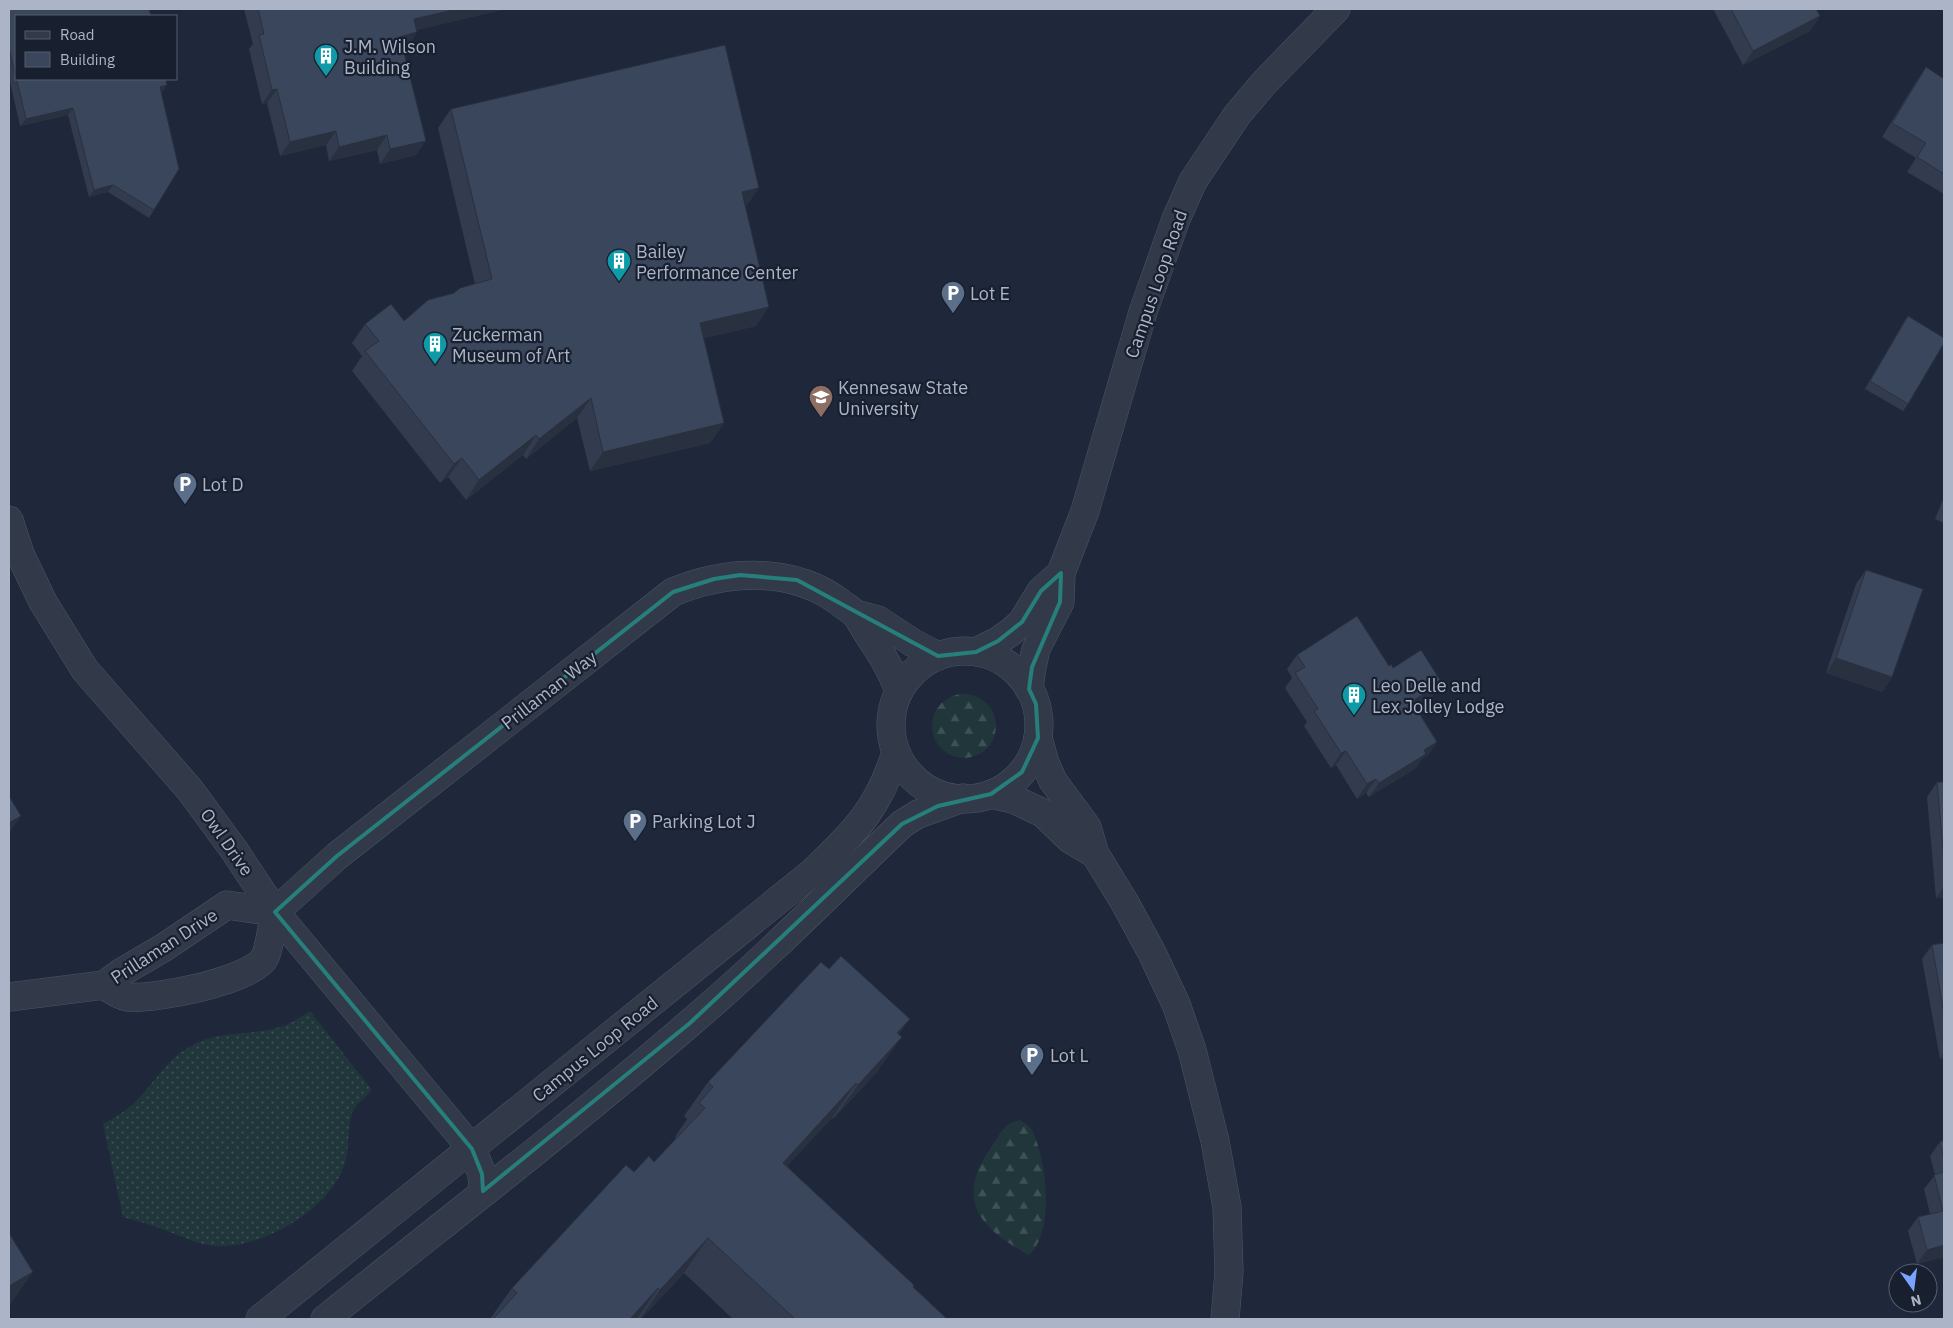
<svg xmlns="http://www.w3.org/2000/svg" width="1953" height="1328" viewBox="0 0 1953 1328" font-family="'IBM Plex Sans',sans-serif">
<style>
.grass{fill:url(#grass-dots)}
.forest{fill:url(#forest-firs)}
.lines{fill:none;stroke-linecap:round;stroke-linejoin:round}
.minor-casing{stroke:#4c5565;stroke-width:29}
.minor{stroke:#323a4a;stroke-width:28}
.wall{fill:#323c4e}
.shaded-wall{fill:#293140}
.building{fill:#3a465b;stroke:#293140}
.marked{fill:none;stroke:#277f7b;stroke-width:4;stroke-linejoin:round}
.labels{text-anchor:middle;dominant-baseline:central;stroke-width:4.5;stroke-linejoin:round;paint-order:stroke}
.poi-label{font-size:18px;fill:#acb5c7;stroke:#18202f;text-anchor:start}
.street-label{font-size:18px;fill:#acb5c7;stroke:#18202f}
</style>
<defs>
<pattern id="grass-dots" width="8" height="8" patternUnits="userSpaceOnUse" patternTransform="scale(1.25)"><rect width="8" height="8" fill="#20363b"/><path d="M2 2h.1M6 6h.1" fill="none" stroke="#3e5156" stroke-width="1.8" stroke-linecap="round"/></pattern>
<pattern id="forest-firs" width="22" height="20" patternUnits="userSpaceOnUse" patternTransform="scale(1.25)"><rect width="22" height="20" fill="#20363b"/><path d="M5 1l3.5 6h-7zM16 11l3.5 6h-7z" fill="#3e5156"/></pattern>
</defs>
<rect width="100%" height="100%" fill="#1e283a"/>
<path class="grass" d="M310 1011 372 1090C366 1097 356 1104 352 1113 347 1130 350 1149 344 1166 329 1210 260 1250 214 1246 197 1244 183 1237 167 1231 153 1225 137 1221 123 1217L103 1124C113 1118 123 1113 132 1105 153 1086 164 1061 191 1046 218 1030 251 1036 280 1027 291 1024 301 1017 310 1011Z"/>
<g class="forest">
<circle cx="964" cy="726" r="32"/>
<path d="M1020 1120C1024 1123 1030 1126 1032 1130 1047 1160 1055 1231 1029 1255 981 1229 954 1201 990 1149 995 1141 1002 1129 1009 1124 1012 1122 1017 1121 1020 1120Z"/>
</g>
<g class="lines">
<defs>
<g id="minor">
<path d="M9 520 20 554 43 602 85 670 190 790 234 850 275 912 472 1149 482 1174 483 1191"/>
<path d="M855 614 878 620 913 643 938 656"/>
<circle cx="965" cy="725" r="74"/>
<path d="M976 652 998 641 1011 632 1022 622 1041 591 1061 573"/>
<path d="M1029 689 1032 667 1036 649 1060 602 1061 573 1085 511 1143 312 1176 219 1193 181 1237 115 1264 83 1336 9"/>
<path d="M1038 738 1045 763 1053 781 1087 827 1095 854 1125 903 1152 953 1176 1004 1192 1050 1215 1141 1227 1207 1229 1272 1225 1319"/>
<path d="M991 794 1013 799 1043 813 1070 839 1095 854"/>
<path d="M275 912 337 856 673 592C727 570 792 566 841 603 845 607 852 610 856 615 860 620 864 628 868 634 882 655 890 667 899 691"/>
<path d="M104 985C110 989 120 996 127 997 153 1000 253 981 265 957 270 946 272 925 275 912"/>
<path d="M9 997 104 985 122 972 163 948 227 905 275 912"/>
<path d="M260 1319 813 872C855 831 878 810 896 752"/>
<path d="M325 1319C447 1221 572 1125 690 1023 764 960 832 891 902 824L918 814 963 798"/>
</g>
</defs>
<use href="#minor" class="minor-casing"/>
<use href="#minor" class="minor"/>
</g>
<g class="wall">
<path d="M9 9 162 93H161L154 210 149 218 108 192 89 197 68 115 20 126 9 77Z"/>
<path d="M244 9H506L417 30V32L407 47 402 48 416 155 380 164 377 150 329 161 326 145 280 156 267 103 262 104 249 49 253 44Z"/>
<path d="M1713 9H1816L1820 16 1810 31 1743 65Z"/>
<path d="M1926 67 1944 79V194L1907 172 1916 158 1882 137 1916 82Z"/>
<path d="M451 109 745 207 756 326 704 338 724 423 710 443 590 471 577 418 526 459 523 455 466 500 448 477 440 483 352 371 362 356 352 343 365 324 404 321 454 293 475 284 438 128Z"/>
<path d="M1908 316V404L1903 411 1865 389 1903 323Z"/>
<path d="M1944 497V523L1935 519Z"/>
<path d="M1866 570 1892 677 1882 692 1826 673 1856 584Z"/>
<path d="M1297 655 1389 666 1393 668 1432 697 1415 707 1437 742 1427 756 1422 759 1416 768 1369 797 1366 793 1357 799 1336 765 1331 768 1304 726 1307 722 1285 688 1292 678 1287 669Z"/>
<path d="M1937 782H1944V898H1936L1927 797Z"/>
<path d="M1944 943V1058L1940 1059 1922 959 1932 945Z"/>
<path d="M899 1034 877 1072 833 1119 832 1118 787 1166 947 1319H733L684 1273 641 1319H490L512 1288 634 1172 654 1162 676 1138 675 1137 687 1119 684 1116 708 1082Z"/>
<path d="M1944 1140V1257L1917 1264 1908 1231 1918 1217 1930 1214 1924 1189 1935 1175 1930 1156 1940 1142Z"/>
</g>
<g class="shaded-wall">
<path d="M457 9H506L404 33 414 19Z"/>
<path d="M1820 16 1810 31 1743 65 1753 51Z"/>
<path d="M417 32 407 47 390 51 400 37Z"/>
<path d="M167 85 162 93 155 94 160 87Z"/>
<path d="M277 89 267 103 262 104 272 90Z"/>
<path d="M73 108 68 115 20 126 26 119Z"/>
<path d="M336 131 326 145 280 156 290 142Z"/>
<path d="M387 135 377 150 329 161 339 147Z"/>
<path d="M426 141 416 155 380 164 390 149Z"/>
<path d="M113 185 108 192 89 197 94 190Z"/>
<path d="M759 188 746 207 742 192Z"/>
<path d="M769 307 756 326 686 342 700 323Z"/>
<path d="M591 398 577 418 526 459 539 439Z"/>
<path d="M724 423 710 443 590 471 603 452Z"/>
<path d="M536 435 523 455 466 500 479 480Z"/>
<path d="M462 458 448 477 440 483 454 464Z"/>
<path d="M1836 658 1892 677 1882 692 1826 673Z"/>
<path d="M1442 683 1432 697 1414 708V700Z"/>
<path d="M1437 742 1427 756 1422 759 1416 768 1369 797 1379 783 1424 750Z"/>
<path d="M1346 751 1336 765 1331 768 1341 753Z"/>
<path d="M1376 779 1366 793 1357 799 1367 784Z"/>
<path d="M21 816 9 833V823Z"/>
<path d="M1944 887V898H1936Z"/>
<path d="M910 1019 886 1054 897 1033Z"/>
<path d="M902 1037 877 1072 833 1119 858 1085Z"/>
<path d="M1944 1052V1058L1940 1059Z"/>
<path d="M856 1083 832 1118 758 1197 783 1163Z"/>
<path d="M708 1238 684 1273 641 1319H640L660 1290Z"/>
<path d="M1944 1245V1257L1917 1264 1927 1250Z"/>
<path d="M33 1272 9 1306V1286Z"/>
<path d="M658 1288 637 1319H630Z"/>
</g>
<g class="building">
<path d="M9 9H149L151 16H16V79H166L167 85 160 87 179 169 154 210 113 185 94 190 73 108 26 119 9 48Z"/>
<path d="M258 9H457L414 19 417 32 400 37 426 141 390 149 387 135 339 147 336 131 290 142 277 89 272 90 259 35 264 34Z"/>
<path d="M1731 9H1816L1820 16 1753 51Z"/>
<path d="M725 45 759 188 742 192 769 307 700 323 724 423 603 452 591 398 539 439 536 435 479 480 462 458 454 464 365 351 379 341 365 324 391 304 404 321 428 300 454 293 460 288 492 279 451 109Z"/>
<path d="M1926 67 1944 79V174L1917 157 1926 143 1892 123Z"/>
<path d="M1908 316 1944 338V343L1908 404 1870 381Z"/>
<path d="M1866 570 1923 589 1892 677 1836 658Z"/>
<path d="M1357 616 1389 666 1391 664 1393 668 1421 650 1442 683 1414 700 1417 704 1414 705 1437 742 1424 750 1426 754 1379 783 1376 779 1367 784 1346 751 1341 753 1314 711 1318 709 1295 673 1305 667 1297 655Z"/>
<path d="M1937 782H1944V862Z"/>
<path d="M9 796 21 816 9 823Z"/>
<path d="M1944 943V1014L1932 945Z"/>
<path d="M841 956 910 1019 897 1033 902 1037 858 1085 856 1083 783 1163 914 1285 913 1287 947 1319H795L708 1238 660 1290 658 1288 630 1319H493L517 1293 512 1288 626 1165 634 1172 649 1156 654 1162 705 1108 699 1103 713 1087 708 1082 821 962 829 969Z"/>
<path d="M1944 1140V1159L1940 1142Z"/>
<path d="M1944 1172V1245L1927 1250 1918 1217 1943 1211 1934 1175Z"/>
<path d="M9 1233 33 1272 9 1286Z"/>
</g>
<path class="marked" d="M1061 573 1060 602 1032 667 1029 689 1036 704 1038 738 1022 772 991 794 938 806 902 824 690 1023 483 1191 482 1174 472 1149 275 912 337 856 673 592 714 579 740 575 797 580 938 656 976 652 998 641 1022 622 1041 591Z"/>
<defs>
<symbol id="building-pin" viewBox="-11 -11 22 30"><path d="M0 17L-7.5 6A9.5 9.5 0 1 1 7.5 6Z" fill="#0f9aa8" stroke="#18202f"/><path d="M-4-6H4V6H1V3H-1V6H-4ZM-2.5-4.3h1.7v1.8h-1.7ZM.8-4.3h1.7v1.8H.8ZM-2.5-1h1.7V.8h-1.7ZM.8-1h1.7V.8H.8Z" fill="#fff"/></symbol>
<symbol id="parking-pin" viewBox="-11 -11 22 30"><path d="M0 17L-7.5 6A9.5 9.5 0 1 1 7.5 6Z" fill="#5c6f8a" stroke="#18202f"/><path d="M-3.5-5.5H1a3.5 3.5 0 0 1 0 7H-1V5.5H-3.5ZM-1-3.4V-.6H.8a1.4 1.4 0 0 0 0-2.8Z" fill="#fff"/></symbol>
<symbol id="university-pin" viewBox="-11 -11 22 30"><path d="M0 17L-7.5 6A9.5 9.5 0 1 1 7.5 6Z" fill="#8d6e63" stroke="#18202f"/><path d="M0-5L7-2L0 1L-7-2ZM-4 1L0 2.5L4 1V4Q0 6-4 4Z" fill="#fff"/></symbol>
</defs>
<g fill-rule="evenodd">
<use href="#building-pin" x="312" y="42" width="28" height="38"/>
<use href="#building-pin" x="605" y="247" width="28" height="38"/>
<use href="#parking-pin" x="939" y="279" width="28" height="38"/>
<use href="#building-pin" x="421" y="330" width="28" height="38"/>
<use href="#university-pin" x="807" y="383" width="28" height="38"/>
<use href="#parking-pin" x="171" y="470" width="28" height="38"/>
<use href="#building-pin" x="1340" y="681" width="28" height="38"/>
<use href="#parking-pin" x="621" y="807" width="28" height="38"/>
<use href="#parking-pin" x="1018" y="1041" width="28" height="38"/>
</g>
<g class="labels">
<g class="poi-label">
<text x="344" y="46">J.M. Wilson<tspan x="344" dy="21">Building</tspan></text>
<text x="636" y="251">Bailey<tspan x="636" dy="21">Performance Center</tspan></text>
<text x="970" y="293">Lot E</text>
<text x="452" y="334">Zuckerman<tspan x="452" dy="21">Museum of Art</tspan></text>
<text x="838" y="387">Kennesaw State<tspan x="838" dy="21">University</tspan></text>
<text x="202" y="484">Lot D</text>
<text x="1372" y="685">Leo Delle and<tspan x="1372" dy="21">Lex Jolley Lodge</tspan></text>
<text x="652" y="821">Parking Lot J</text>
<text x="1050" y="1055">Lot L</text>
</g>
<g class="street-label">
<text transform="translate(1156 284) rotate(-71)">Campus Loop Road</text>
<text transform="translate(549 690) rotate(-38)">Prillaman Way</text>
<text transform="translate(227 842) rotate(55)">Owl Drive</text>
<text transform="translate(164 946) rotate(-33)">Prillaman Drive</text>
<text transform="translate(595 1049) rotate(-39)">Campus Loop Road</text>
</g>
</g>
<rect width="1953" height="1328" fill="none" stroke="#acb5c7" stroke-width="20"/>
<rect x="15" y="15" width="162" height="65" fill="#18202f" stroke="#535c6c"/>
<rect x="25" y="31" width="25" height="8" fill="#323a4a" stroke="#535c6c"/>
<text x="60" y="40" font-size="15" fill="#acb5c7">Road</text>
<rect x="25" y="52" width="25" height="15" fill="#3a465b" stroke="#535c6c"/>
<text x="60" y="65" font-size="15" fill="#acb5c7">Building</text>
<g transform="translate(1913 1288) rotate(166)"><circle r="24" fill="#18202f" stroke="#535c6c"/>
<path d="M0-4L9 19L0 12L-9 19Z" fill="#79a3ff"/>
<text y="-8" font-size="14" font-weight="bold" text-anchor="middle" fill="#acb5c7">N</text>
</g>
</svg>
